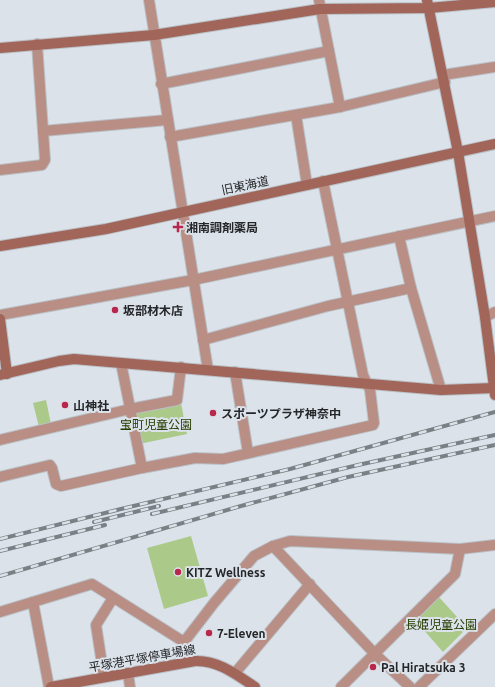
<svg xmlns="http://www.w3.org/2000/svg" width="495" height="687" viewBox="0 0 495 687" font-family="Ubuntu,'Noto Sans JP',sans-serif">
<style>
.green{fill:#abc988}
.lines{fill:none;stroke-linecap:round;stroke-linejoin:round}
.street-casing{stroke:#bac0c6;stroke-width:12}
.secondary-casing{stroke:#bac0c6;stroke-width:12}
.street{stroke:#b88e85;stroke-width:10}
.secondary{stroke:#a16559;stroke-width:10}
.rail-casing{stroke:#7b8085;stroke-width:4}
.rail{stroke:#dbe2e9;stroke-width:2.5;stroke-dasharray:8;stroke-linecap:butt}
.poi-dot{fill:#b8274c;stroke:#dbe2e9;stroke-width:1.5}
.labels{text-anchor:middle;dominant-baseline:central;stroke-width:4;stroke-linejoin:round;paint-order:stroke}
.street-label{font-size:12px;fill:#242629;stroke:#dbe2e9}
.poi-label{font-size:12px;font-weight:bold;fill:#242629;stroke:#dbe2e9;text-anchor:start}
.park-label{font-size:12px;fill:#263d00;stroke:#dbe2e9}
</style>
<rect width="100%" height="100%" fill="#dbe2e9"/>
<g class="green">
<path d="M46 400 51 424 39 427 33 403Z"/>
<path d="M181 403 187 434 139 444 133 413Z"/>
<path d="M191 536 208 596 164 609 147 548Z"/>
<path d="M438 596 467 628 443 652 415 620Z"/>
</g>
<g class="lines">
<defs>
<g id="street">
<path d="M149 0 208 370"/>
<path d="M319 0 340 107"/>
<path d="M443 75 495 67"/>
<path d="M161 84 329 51"/>
<path d="M296 115 307 185"/>
<path d="M43 131 167 120"/>
<path d="M170 137 340 107 445 82"/>
<path d="M0 170 42 165 45 160 37 44"/>
<path d="M399 236 411 288 441 390"/>
<path d="M0 315 193 280 495 216"/>
<path d="M485 317 495 312"/>
<path d="M203 340 328 306 411 288"/>
<path d="M121 363 142 468"/>
<path d="M235 372 248 453"/>
<path d="M0 440 130 409 177 400 181 367"/>
<path d="M0 477 50 465 52 468 56 484 61 486 142 468 195 458 223 459 373 425 374 423 370 390 363 375 323 181"/>
<path d="M273 546 375 654 410 687"/>
<path d="M33 602 49 687"/>
<path d="M0 612 92 584 184 642 188 662"/>
<path d="M184 642 214 603 254 556 273 546 290 541 460 549 495 545"/>
<path d="M128 673 130 687"/>
<path d="M235 673 310 584"/>
<path d="M104 677 96 625 113 598"/>
<path d="M341 687 455 574 460 549"/>
<path d="M419 687 495 614"/>
</g>
<g id="secondary">
<path d="M427 0 458 152 485 317 495 395"/>
<path d="M0 48 154 35 320 9 429 8 495 2"/>
<path d="M0 246 106 229 495 144"/>
<path d="M0 319 7 374"/>
<path d="M0 375 59 361 74 359 441 390 494 388"/>
<path d="M51 687 195 661C218 660 237 675 255 687"/>
</g>
</defs>
<use href="#street" class="street-casing"/>
<use href="#secondary" class="secondary-casing"/>
<use href="#street" class="street"/>
<use href="#secondary" class="secondary"/>
<defs>
<g id="rail">
<path d="M152 514 358 465 495 435"/>
<path d="M94 522 159 506"/>
<path d="M0 539 121 509 290 469 495 412"/>
<path d="M0 551 105 525"/>
<path d="M0 576 241 506 348 477 495 445"/>
</g>
</defs>
<use href="#rail" class="rail-casing"/>
<use href="#rail" class="rail"/>
</g>
<g class="poi-dot">
<path d="M176 221h4v4h4v4h-4v4h-4v-4h-4v-4h4z"/>
<circle cx="115" cy="310" r="4"/>
<circle cx="65" cy="405" r="4"/>
<circle cx="213" cy="413" r="4"/>
<circle cx="178" cy="572" r="4"/>
<circle cx="209" cy="633" r="4"/>
<circle cx="373" cy="667" r="4"/>
</g>
<g class="labels">
<g class="street-label">
<text transform="translate(245 185) rotate(-12)">旧東海道</text>
<text transform="translate(142 658) rotate(-10)">平塚港平塚停車場線</text>
</g>
<g class="poi-label">
<text x="186" y="227">湘南調剤薬局</text>
<text x="123" y="310">坂部材木店</text>
<text x="73" y="405">山神社</text>
<text x="221" y="413">スポーツプラザ神奈中</text>
<text x="186" y="572">KITZ Wellness</text>
<text x="217" y="633">7-Eleven</text>
<text x="381" y="667">Pal Hiratsuka 3</text>
</g>
<g class="park-label">
<text x="156" y="424">宝町児童公園</text>
<text x="441" y="624">長姫児童公園</text>
</g>
</g>
</svg>
